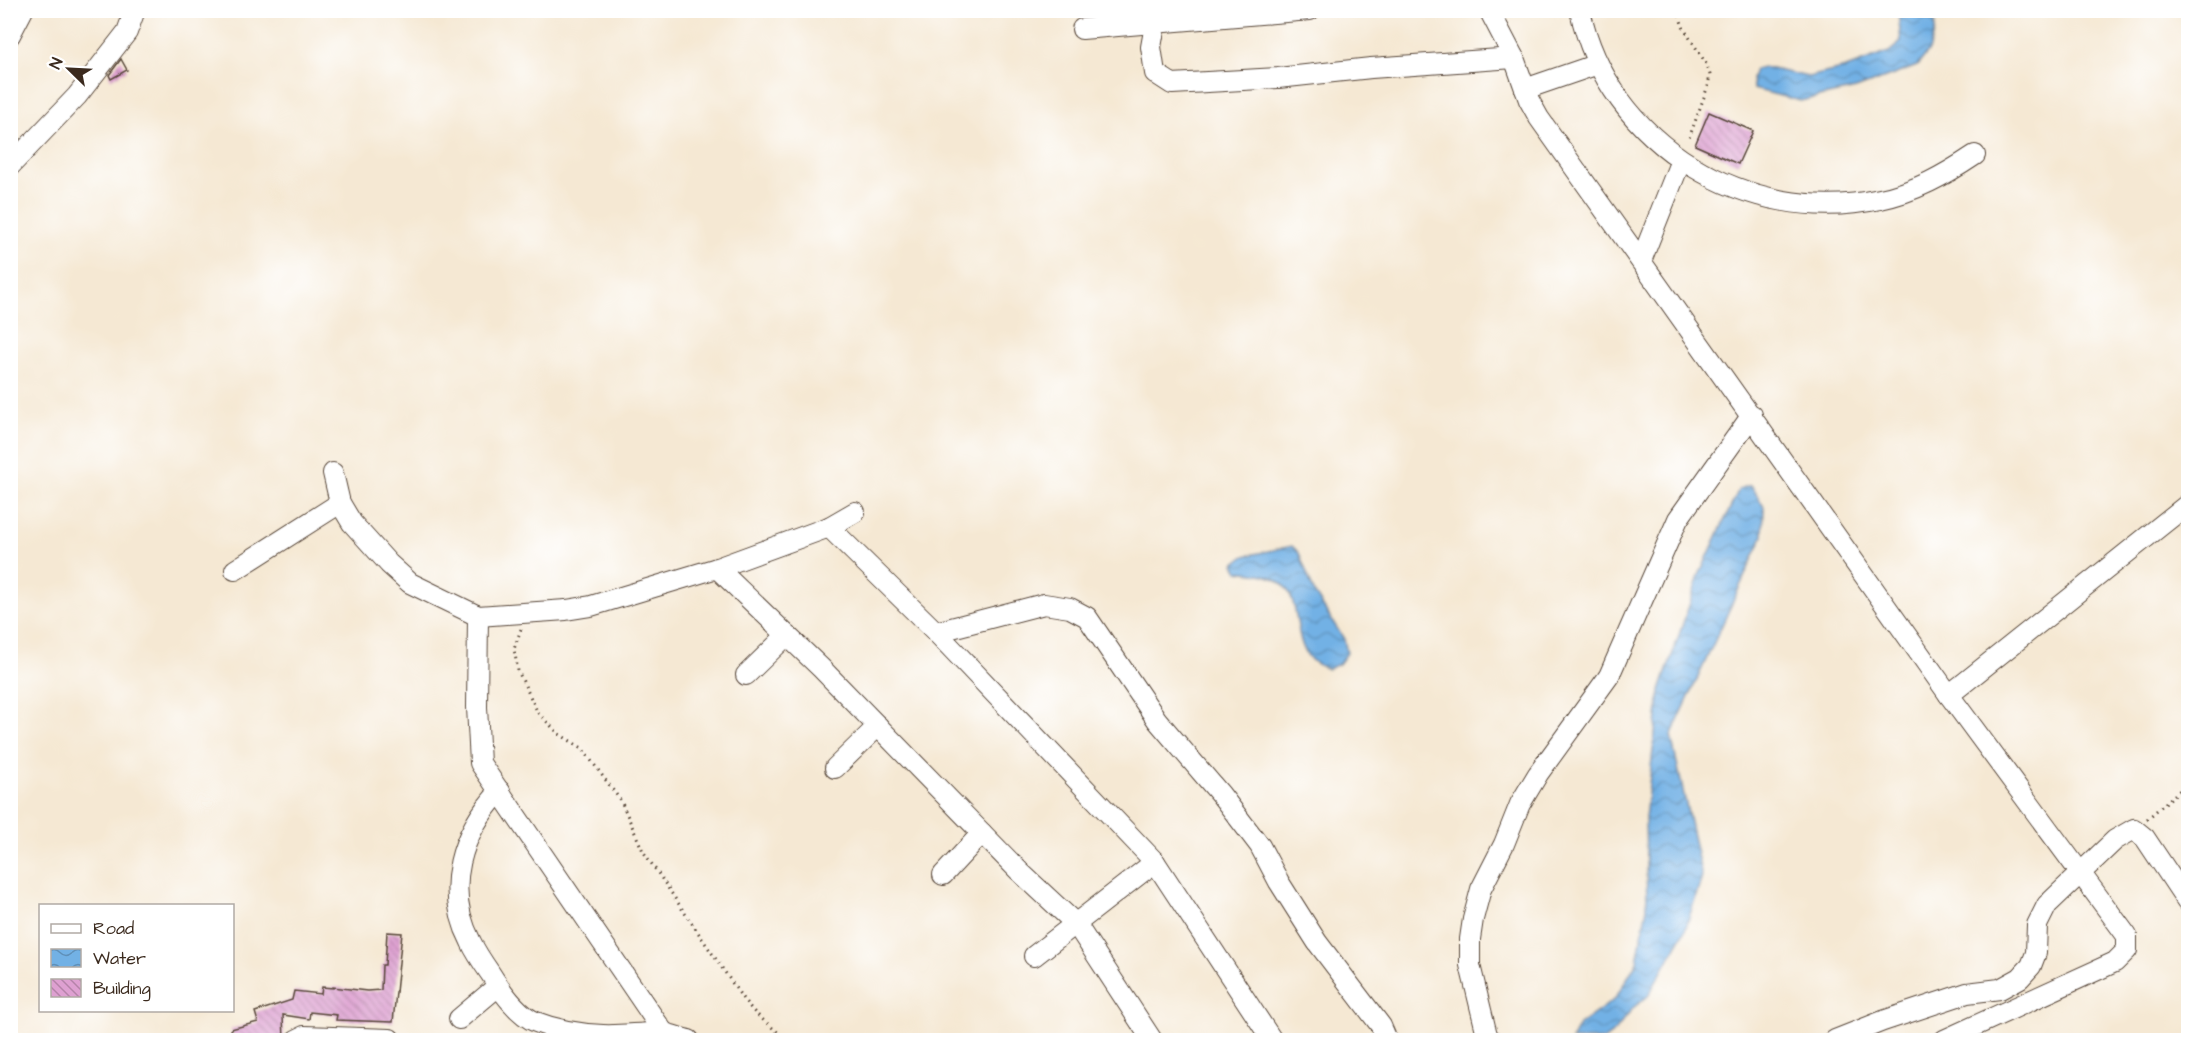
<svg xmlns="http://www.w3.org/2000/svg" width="2199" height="1051" viewBox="0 0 2199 1051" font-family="'Architects Daughter',sans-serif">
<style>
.water{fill:url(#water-waves);stroke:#566e82;stroke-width:1.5}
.building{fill:url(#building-back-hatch)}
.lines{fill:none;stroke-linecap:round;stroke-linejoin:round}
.minor-casing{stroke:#574639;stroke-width:22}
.path{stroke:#574639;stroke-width:3;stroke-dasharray:1.5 4.5;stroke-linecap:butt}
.minor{stroke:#fff;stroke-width:20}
</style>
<defs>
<pattern id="water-waves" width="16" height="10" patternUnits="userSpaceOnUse" patternTransform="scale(1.5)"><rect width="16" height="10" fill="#72b1e5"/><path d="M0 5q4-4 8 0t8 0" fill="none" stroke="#5f90b9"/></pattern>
<pattern id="building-back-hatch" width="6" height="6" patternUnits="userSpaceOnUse" patternTransform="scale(1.5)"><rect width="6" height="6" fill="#dea0d1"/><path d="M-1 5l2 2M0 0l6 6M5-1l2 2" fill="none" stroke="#b583a9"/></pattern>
</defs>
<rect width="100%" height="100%" fill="#fff"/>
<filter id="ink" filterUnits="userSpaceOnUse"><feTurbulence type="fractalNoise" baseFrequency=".0167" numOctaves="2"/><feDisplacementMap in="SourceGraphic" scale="12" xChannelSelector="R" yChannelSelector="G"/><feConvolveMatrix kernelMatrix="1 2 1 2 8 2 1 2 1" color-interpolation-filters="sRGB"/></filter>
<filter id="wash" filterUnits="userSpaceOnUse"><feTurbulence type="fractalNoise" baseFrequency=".008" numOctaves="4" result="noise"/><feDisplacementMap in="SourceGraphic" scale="24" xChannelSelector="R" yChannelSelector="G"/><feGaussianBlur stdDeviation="1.35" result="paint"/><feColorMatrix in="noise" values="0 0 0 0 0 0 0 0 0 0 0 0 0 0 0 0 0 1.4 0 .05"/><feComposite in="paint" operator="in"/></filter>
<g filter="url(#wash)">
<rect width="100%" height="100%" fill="#f5e8d3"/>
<g class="water">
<path d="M1898 11H1934L1935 30 1929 51 1917 66 1856 89 1800 101 1753 89 1752 79 1755 69 1763 67 1808 77 1846 68 1889 52 1901 42Z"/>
<path d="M1751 485 1764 507 1763 536 1671 736 1702 877 1685 930 1648 996 1634 1007 1615 1031 1603 1040H1571L1579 1025 1615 999 1637 962 1647 907 1645 818 1660 691 1700 573 1739 489Z"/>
<path d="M1292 546 1299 553 1315 594 1344 639 1347 653 1339 664 1328 669C1324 667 1318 665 1315 663 1287 642 1308 591 1271 577 1261 573 1249 573 1238 571L1234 564 1245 556Z"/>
</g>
<g id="blocks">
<g class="building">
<path d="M121 59 127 70 111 79 109 75Z"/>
<path d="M1709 112 1753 131 1738 164 1695 145Z"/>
<path d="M387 932 402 933 393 1022 336 1020 337 1015 310 1012 309 1019 283 1015 284 1041H234L231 1029 258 1022 255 1012 292 1000 294 991 321 994 322 987 333 988V987L367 991 381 990 382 965H385Z"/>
</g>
</g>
</g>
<g filter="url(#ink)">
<use href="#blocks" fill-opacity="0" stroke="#574639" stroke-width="1.5"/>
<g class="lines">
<defs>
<g id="minor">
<path d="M1153 10 1155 25 1151 47 1155 73 1172 84 1278 78 1371 68 1514 58"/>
<path d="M1489 10 1514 58 1529 100 1539 118 1949 695 2127 936V950L2115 962 1944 1040"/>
<path d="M1580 10C1608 144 1749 228 1880 199 1915 192 1945 175 1975 155"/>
<path d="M1082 29 1310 10"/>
<path d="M10 35 23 10"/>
<path d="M1525 89 1598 64"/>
<path d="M10 166 77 96 127 32 135 10"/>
<path d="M1641 261 1681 160"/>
<path d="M333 473 340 503 352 523 389 564 410 583 478 616 566 610 591 606 717 568 829 527 855 512"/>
<path d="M829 527 936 632 1155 862 1272 1040"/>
<path d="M717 568 821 668 1019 871 1076 924 1152 1040"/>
<path d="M235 570 340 503"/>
<path d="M478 616 477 707 480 763 664 1033"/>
<path d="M936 632 1044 604 1070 608 1087 617 1157 720 1221 795 1260 846 1279 882 1317 942 1381 1026 1387 1040"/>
<path d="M746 675 787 635"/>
<path d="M1949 695 2188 504"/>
<path d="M835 768 878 726"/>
<path d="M500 791C461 833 443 888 471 942 476 953 483 963 490 973 500 989 518 1015 536 1022 556 1030 582 1034 603 1035 623 1036 643 1032 662 1033 671 1034 680 1038 689 1040"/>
<path d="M943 875 982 833"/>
<path d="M1034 956 1155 862"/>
<path d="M459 1019 498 986"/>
<path d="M296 1040 304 1036 390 1039"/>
<path d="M1491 1040 1487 1035 1470 965V939L1473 919 1481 889 1504 844 1520 804 1538 774 1609 676 1678 519 1752 415"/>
<path d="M1835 1040 1883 1021 1967 993 2000 989 2020 978 2031 966 2036 953 2037 925 2047 905 2115 840 2134 829 2145 838 2187 901"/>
</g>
</defs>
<use href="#minor" class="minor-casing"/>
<g class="path">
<path d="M1677 10 1684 29 1707 65 1710 75 1708 86 1688 141"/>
<path d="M521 629 514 649 518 671 538 713 559 734 582 748 621 801 643 851 743 999 755 1013 787 1040"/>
<path d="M2147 819 2188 783"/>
</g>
<use href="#minor" class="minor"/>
</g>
</g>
<rect width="2199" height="1051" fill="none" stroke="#fff" stroke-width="36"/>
<rect x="39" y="904" width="195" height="108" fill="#ffffff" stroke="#b1aaa5" stroke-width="1.5"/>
<rect x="51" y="924" width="30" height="9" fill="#ffffff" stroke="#b1aaa5" stroke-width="1.5"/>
<text x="93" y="934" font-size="18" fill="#3b2a1e">Road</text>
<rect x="51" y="949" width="30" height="18" fill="url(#water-waves)" stroke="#b1aaa5" stroke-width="1.5"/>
<text x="93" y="964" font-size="18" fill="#3b2a1e">Water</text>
<rect x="51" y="979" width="30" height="18" fill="url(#building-back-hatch)" stroke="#b1aaa5" stroke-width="1.5"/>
<text x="93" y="994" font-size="18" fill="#3b2a1e">Building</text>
<g transform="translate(69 69) rotate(294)" stroke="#ffffff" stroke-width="4.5" paint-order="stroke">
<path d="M0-4.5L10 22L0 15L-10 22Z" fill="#3b2a1e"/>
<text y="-9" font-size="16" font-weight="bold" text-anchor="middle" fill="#3b2a1e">N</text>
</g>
</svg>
